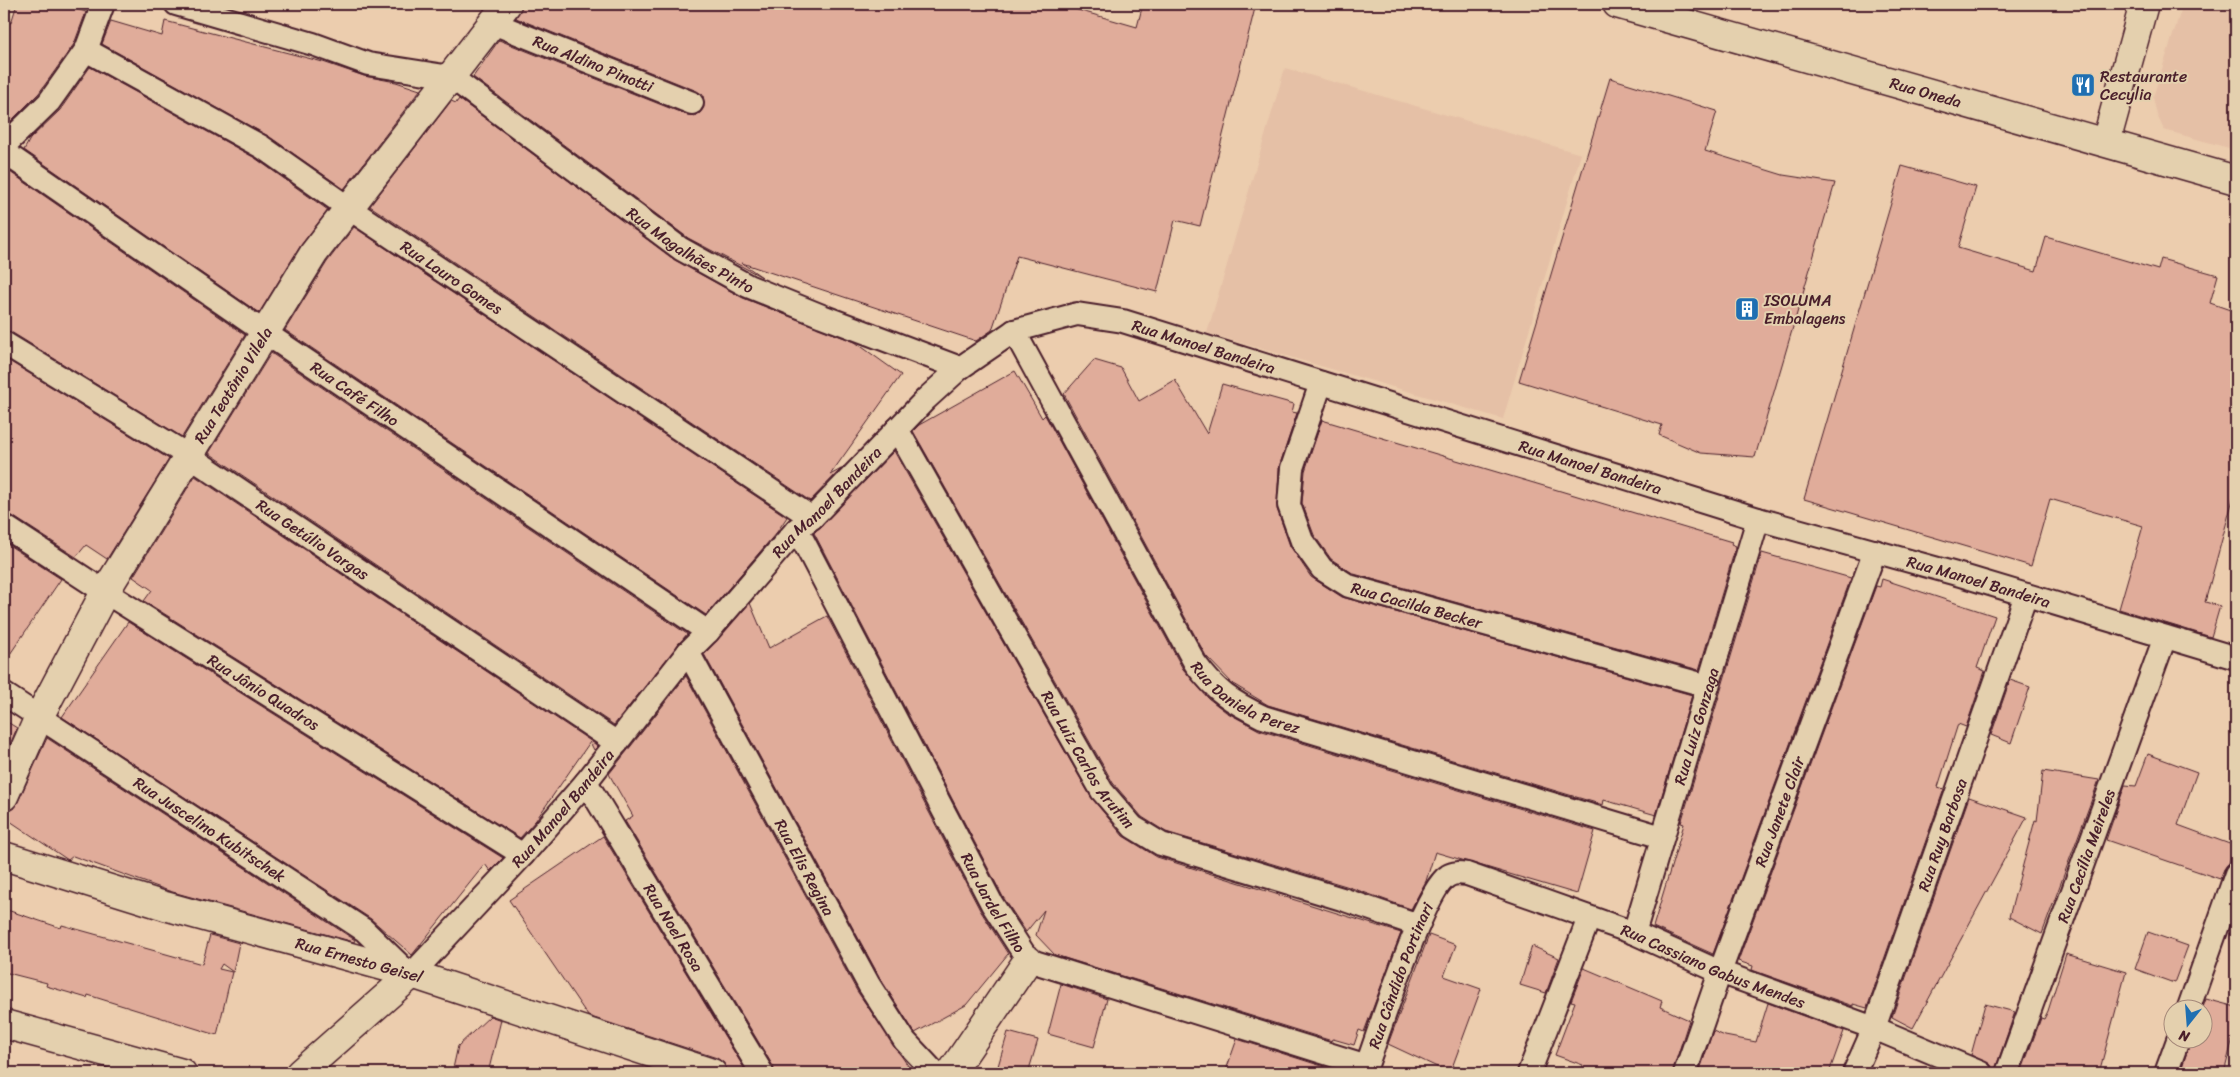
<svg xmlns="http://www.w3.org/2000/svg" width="2240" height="1077" viewBox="0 0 2240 1077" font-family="Sriracha,sans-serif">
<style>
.built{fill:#e5c0a6}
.building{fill:#e0ac9a;stroke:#4a1f2b}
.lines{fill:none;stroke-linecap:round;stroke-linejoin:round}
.lane-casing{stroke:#4a1f2b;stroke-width:26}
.street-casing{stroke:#4a1f2b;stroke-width:31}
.secondary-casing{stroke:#4a1f2b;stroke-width:31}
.lane{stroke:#e4d0ae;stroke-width:22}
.street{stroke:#e4d0ae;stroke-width:28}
.secondary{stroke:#e4d0ae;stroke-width:28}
.labels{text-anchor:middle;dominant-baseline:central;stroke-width:4;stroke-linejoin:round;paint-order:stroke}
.street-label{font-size:16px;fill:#4a1f2b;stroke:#e4d0ae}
.poi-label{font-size:16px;fill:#4a1f2b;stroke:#e4d0ae;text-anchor:start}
</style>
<rect width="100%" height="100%" fill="#eccdae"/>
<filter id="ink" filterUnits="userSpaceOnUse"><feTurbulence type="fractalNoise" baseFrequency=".02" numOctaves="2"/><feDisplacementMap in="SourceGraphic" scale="10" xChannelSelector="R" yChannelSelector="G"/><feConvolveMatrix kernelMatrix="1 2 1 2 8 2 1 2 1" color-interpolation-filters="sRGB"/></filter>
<g filter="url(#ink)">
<g class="built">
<path d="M2183 4H2236V150L2164 130 2157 115 2153 97Z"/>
<path d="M1285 68 1581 154 1503 419 1207 333Z"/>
</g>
<g class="building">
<path d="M17 4H60L86 12 74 44 39 93 7 125 4 123V21L11 23Z"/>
<path d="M523 4H1057L1137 27 1143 4H1256L1200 226 1175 220 1157 292 1017 256 992 330 976 341 742 263 762 277 688 238 473 77 499 40 687 115 694 116 700 113 704 107 703 95 697 91 516 18Z"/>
<path d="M111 21 162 36 165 21 323 62 364 76 396 82 420 90 344 189 268 136 102 44Z"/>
<path d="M90 67 255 158 328 210 301 245 259 313 24 150 30 139 60 110Z"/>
<path d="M1610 78 1717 111 1705 151 1783 175 1835 183 1755 457 1701 453 1659 435 1662 425 1519 381Z"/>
<path d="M459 99 675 260 743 298 855 342 901 375 830 475 841 469 810 501 370 206 451 101 456 103Z"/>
<path d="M1902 166 1976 187 1958 248 2036 271 2046 237 2158 270 2161 259 2218 275 2210 303 2236 312V488L2205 602 2220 606 2211 637 2119 609 2143 526 2050 499 2031 566 1804 499Z"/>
<path d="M10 172 245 335 182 437 11 332 4 330V183Z"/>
<path d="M354 227 787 517 777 532 706 615 285 330 327 262Z"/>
<path d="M271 353 687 634 614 725 209 453Z"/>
<path d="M4 358 169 459 107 559 86 545 76 557 11 515 4 513Z"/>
<path d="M1094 360 1121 368 1139 401 1175 380 1207 434 1222 384 1294 404 1292 412 1297 413 1279 467 1277 509 1290 546 1311 577 1342 597 1692 695 1656 815 1604 800 1603 805 1268 705 1233 684 1206 656 1064 394Z"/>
<path d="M1015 371 1042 418 1045 415 1183 669 1208 698 1226 712 1259 730 1595 831 1577 894 1435 852 1426 881 1411 909 1346 886 1166 832 1142 817 1113 783 913 431 919 425Z"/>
<path d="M1322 420 1732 542 1731 544 1736 546 1699 670 1354 574 1331 559 1314 535 1302 503 1305 471Z"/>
<path d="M894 451 1091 797 1123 836 1157 857 1401 933 1364 1032 1359 1030 1354 1045 1333 1039 1332 1041 1055 955 1036 935 1044 910 1026 932 1003 897 814 533Z"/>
<path d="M195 476 598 746 594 750 590 742 536 820 520 838 144 601 152 590 133 577Z"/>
<path d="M4 542 61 579 4 663Z"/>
<path d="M1762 553 1851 578 1713 954 1653 927 1684 824 1681 823Z"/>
<path d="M1882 579 1995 616 1977 668 1985 671 1966 727 1958 724 1938 787 1944 789 1867 1008 1853 1004V1006L1752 970 1753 966 1738 961 1876 586 1880 587Z"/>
<path d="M750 603 769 648 827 616 980 910 1008 954 966 1005 915 1033 880 978 704 654Z"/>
<path d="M128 622 503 858 490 871 485 864 412 955 371 919 62 717Z"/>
<path d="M686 676 857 991 913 1073H775L773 1066 625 821 633 816 609 774Z"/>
<path d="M2010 680 2030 687 2011 743 1991 735Z"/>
<path d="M4 720 17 728 4 758Z"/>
<path d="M47 738 355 940 354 942 169 891 73 856 68 860 4 817V811L13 809 18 802Z"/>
<path d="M2148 754 2197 772 2178 825 2235 846 2229 863 2224 869 2220 879 2106 840 2125 785 2136 786Z"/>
<path d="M2043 771 2099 780 2042 934 2009 917 2035 820 2037 821Z"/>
<path d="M1969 797 2027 817 1913 1028 1892 1017Z"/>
<path d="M603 836 747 1073H727L724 1063 717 1058 588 1016 509 900Z"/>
<path d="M4 909 61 928 62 925 202 964 210 935 239 943 233 972 222 964 219 969 232 972 217 1035 88 995 87 998 46 986 47 983 4 972Z"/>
<path d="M2148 932 2188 946 2174 983 2135 969Z"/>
<path d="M1429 935 1456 945 1444 976 1481 989 1450 1073 1388 1044Z"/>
<path d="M1532 946 1559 958 1546 993 1520 985Z"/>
<path d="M2066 954 2126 972 2099 1073H2021L2041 1018 2044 1019 2048 1011Z"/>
<path d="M1584 968 1662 1001 1660 1007 1689 1020 1672 1073H1580L1583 1065 1555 1055 1575 1002 1571 1001Z"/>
<path d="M1061 984 1107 999 1094 1047 1048 1034Z"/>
<path d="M2206 999 2236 1007V1026L2224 1073H2180L2191 1040H2202V1010Z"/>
<path d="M1768 1003 1844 1031 1829 1073H1699L1713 1031 1725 1036 1756 1042Z"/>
<path d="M1985 1004 2015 1012 1994 1073 1991 1065 1971 1055Z"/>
<path d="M490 1016 501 1020 488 1073H452L458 1046Z"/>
<path d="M1008 1032 1038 1040 1028 1073H996Z"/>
<path d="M1237 1039 1325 1067 1323 1073H1225Z"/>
</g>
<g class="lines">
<defs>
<g id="lane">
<path id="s1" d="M176 4 313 44 368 64 451 77 681 249 748 286 822 316 960 368"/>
<path id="s2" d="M493 23 692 103"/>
<path id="s3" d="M86 50 262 147 350 209 812 518"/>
<path d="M4 146 49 102 86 50 103 4"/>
<path id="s4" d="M4 152 264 332 708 632"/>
<path id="s5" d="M1014 331 1195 663C1215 691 1232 702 1263 717L1662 837"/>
<path id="s6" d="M4 343 189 456 617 743"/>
<path id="s7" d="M1321 383 1292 468 1289 505 1302 541 1322 569 1349 586 1708 686"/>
<path id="s8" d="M897 429 1102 791 1133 827 1161 844 1342 899 1418 925"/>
<path id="s9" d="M4 526 105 592 523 855"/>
<path id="s10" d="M797 529 992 904 1028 960 1367 1066"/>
<path id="s11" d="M688 652 869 985 905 1041 935 1073"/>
<path id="s12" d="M4 694 364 930 408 973"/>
<path id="s13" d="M586 782 762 1073"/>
<path id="s14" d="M1634 933 1758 519"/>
<path id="s15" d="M412 974 523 855 586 782 688 652 708 632 797 529 812 518 926 399 960 368 1014 331 1077 314 1123 321 1758 519 1960 575 2236 658"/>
<path d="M2188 1010 2236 874"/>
<path id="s16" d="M1364 1073C1377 1039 1423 890 1448 876 1454 872 1460 873 1467 874L1634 933 1720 972 1874 1028 1981 1073"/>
<path d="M1529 1073 1589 918"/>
<path id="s17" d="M1685 1073 1720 972 1875 551"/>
<path id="s18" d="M1854 1073 1874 1028 2026 595"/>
<path id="s19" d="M2007 1073 2165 637"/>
<path d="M2166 1073 2178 1040"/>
</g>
<g id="street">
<path id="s20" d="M4 796 39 717 105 592 314 253 507 4"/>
<path id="s21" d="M4 856 165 906 412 974 712 1073"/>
<path d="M4 1024 182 1073"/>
<path d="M300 1073 412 974"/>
<path d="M951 1073 1028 960"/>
</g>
<g id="secondary">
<path id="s22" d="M1617 4 2236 180"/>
<path d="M2106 142 2144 4"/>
</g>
</defs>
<use href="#lane" class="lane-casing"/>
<use href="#street" class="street-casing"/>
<use href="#secondary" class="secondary-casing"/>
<use href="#lane" class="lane"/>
<use href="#street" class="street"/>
<use href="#secondary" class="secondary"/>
</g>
</g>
<defs>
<symbol id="restaurant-square" viewBox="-11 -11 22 22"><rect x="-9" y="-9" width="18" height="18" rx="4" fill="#1f6fb2" stroke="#e4d0ae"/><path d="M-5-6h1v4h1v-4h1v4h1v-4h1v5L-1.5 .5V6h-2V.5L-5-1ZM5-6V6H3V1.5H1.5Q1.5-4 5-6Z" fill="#fff"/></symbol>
<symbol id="building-square" viewBox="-11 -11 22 22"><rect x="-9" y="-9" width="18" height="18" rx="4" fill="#1f6fb2" stroke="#e4d0ae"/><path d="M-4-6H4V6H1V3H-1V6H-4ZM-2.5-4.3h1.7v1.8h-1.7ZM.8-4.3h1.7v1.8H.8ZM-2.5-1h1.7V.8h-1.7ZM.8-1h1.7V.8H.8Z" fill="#fff"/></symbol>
</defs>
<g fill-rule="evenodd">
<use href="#restaurant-square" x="2069" y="71" width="28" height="28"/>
<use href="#building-square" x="1733" y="295" width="28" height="28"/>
</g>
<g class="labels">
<g class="street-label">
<text stroke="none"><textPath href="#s2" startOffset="108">Rua Aldino Pinotti</textPath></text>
<text stroke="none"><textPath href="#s22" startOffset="321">Rua Oneda</textPath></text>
<text stroke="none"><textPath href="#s1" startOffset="581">Rua Magalhães Pinto</textPath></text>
<text stroke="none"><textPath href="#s3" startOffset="431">Rua Lauro Gomes</textPath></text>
<text stroke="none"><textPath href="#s15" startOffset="1080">Rua Manoel Bandeira</textPath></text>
<text stroke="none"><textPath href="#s20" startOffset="471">Rua Teotônio Vilela</textPath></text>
<text stroke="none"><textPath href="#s4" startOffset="426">Rua Café Filho</textPath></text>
<text stroke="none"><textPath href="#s15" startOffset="1485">Rua Manoel Bandeira</textPath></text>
<text stroke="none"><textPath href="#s15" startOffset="629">Rua Manoel Bandeira</textPath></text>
<text stroke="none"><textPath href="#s6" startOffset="366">Rua Getúlio Vargas</textPath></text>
<text stroke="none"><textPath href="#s15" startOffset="1890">Rua Manoel Bandeira</textPath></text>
<text stroke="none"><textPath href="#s7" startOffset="302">Rua Cacilda Becker</textPath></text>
<text stroke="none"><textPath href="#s9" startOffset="308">Rua Jânio Quadros</textPath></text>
<text stroke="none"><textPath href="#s5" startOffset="441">Rua Daniela Perez</textPath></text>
<text stroke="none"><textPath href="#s14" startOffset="216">Rua Luiz Gonzaga</textPath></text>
<text stroke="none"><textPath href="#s8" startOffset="382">Rua Luiz Carlos Arutim</textPath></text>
<text stroke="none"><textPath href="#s15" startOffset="224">Rua Manoel Bandeira</textPath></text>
<text stroke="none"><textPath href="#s17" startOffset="278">Rua Janete Clair</textPath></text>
<text stroke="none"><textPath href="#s12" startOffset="246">Rua Juscelino Kubitschek</textPath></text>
<text stroke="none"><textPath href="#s18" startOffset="254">Rua Ruy Barbosa</textPath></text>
<text stroke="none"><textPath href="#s19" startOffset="231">Rua Cecília Meireles</textPath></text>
<text stroke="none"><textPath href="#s11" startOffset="245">Rua Elis Regina</textPath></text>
<text stroke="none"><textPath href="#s10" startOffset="422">Rua Jardel Filho</textPath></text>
<text stroke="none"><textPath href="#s13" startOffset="170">Rua Noel Rosa</textPath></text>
<text stroke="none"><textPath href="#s21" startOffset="370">Rua Ernesto Geisel</textPath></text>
<text stroke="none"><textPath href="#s16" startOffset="498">Rua Cassiano Gabus Mendes</textPath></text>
<text stroke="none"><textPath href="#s16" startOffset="104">Rua Cândido Portinari</textPath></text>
</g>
<g class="poi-label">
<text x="2100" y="76">Restaurante<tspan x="2100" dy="18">Cecylia</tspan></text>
<text x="1764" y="300">ISOLUMA<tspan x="1764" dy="18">Embalagens</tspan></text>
</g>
</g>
<rect width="2240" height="1077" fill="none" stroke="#e4d0ae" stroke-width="20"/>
<rect x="10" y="10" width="2220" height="1057" fill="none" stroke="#4a1f2b" stroke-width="2" filter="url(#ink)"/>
<g transform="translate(2188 1024) rotate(197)"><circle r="24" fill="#e4d0ae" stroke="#a6897a"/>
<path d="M0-4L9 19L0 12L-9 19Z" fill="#1f6fb2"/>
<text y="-8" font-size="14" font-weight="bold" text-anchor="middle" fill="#4a1f2b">N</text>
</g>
</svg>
